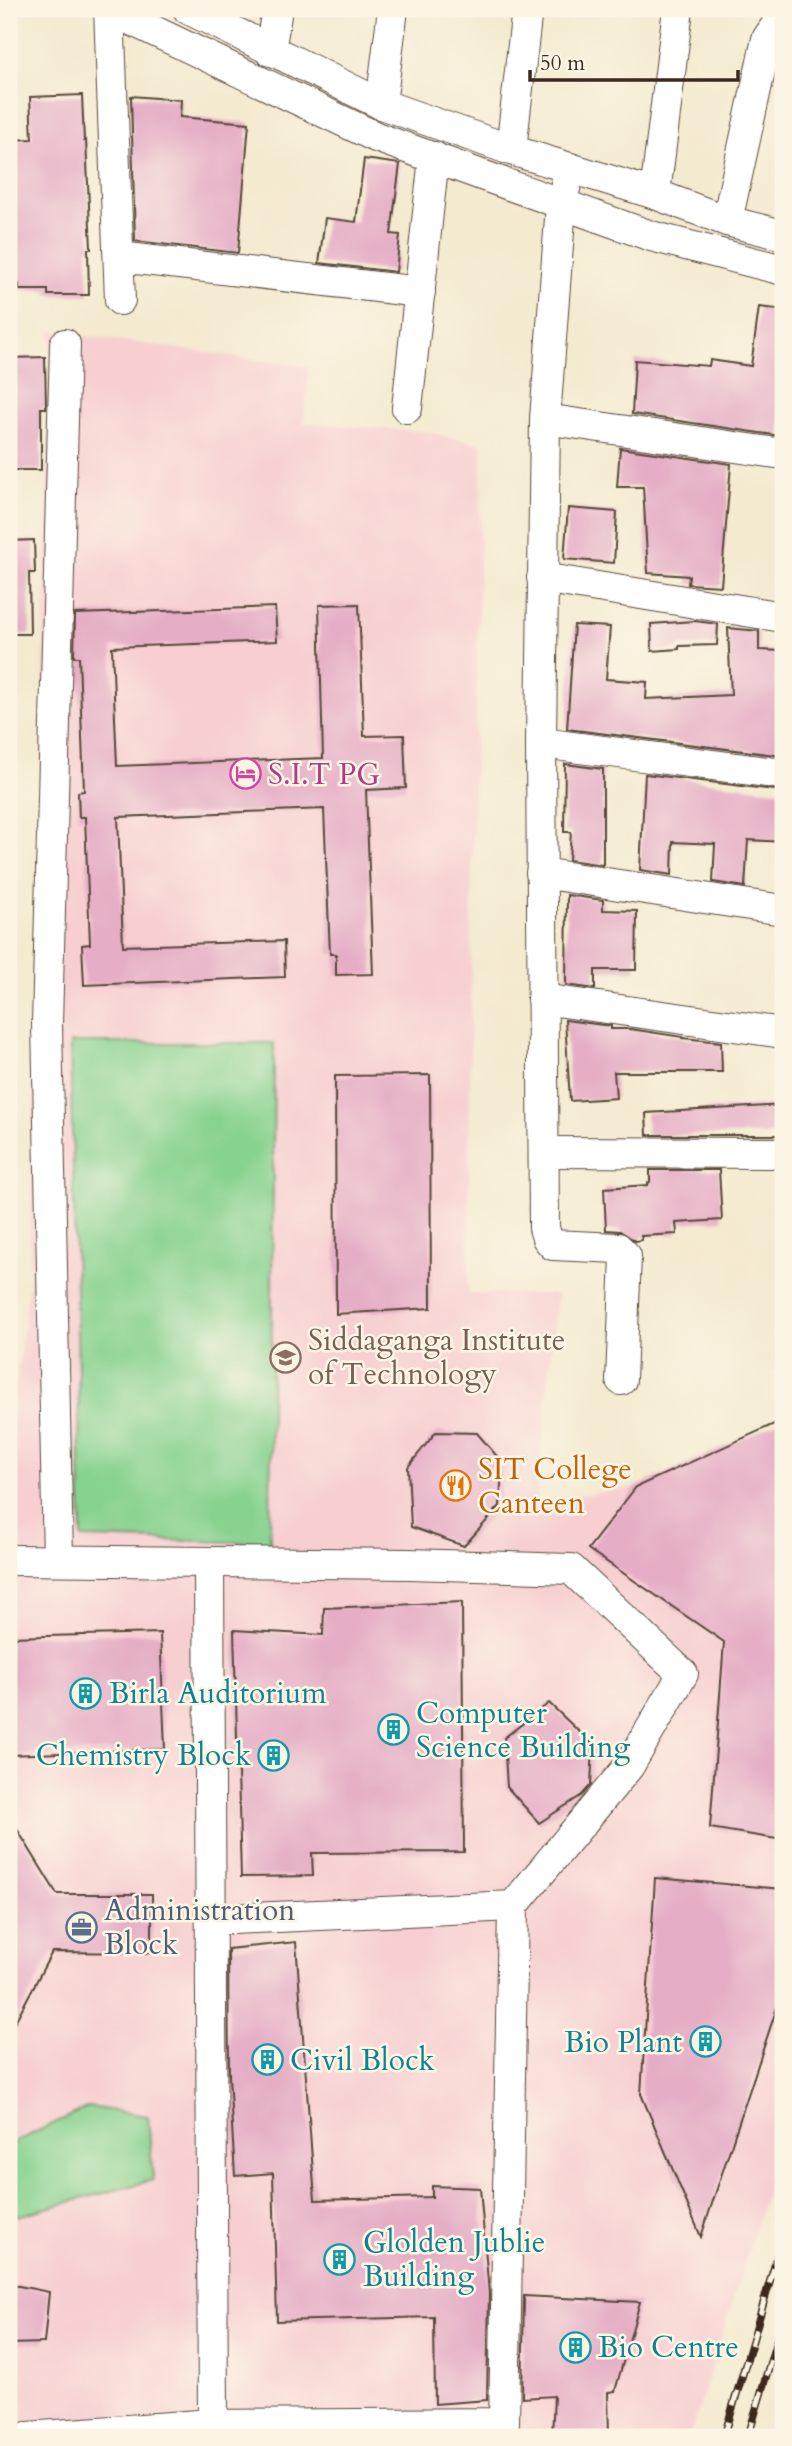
<svg xmlns="http://www.w3.org/2000/svg" width="792" height="2446" viewBox="0 0 792 2446" font-family="Cardo,serif">
<style>
.built{fill:#f7cfd1}
.green{fill:#87d28f;stroke:#617e56;stroke-width:2}
.building{fill:#e5aec6}
.lines{fill:none;stroke-linecap:round;stroke-linejoin:round}
.minor-casing{stroke:#574739;stroke-width:32}
.minor{stroke:#fff;stroke-width:30}
.rail-casing{stroke:#3b2a1e;stroke-width:8}
.rail{stroke:#fcf5e5;stroke-width:5;stroke-dasharray:16;stroke-linecap:butt}
.labels{text-anchor:middle;dominant-baseline:central;stroke-width:5;stroke-linejoin:round;paint-order:stroke}
.hotel-label{font-size:30px;fill:#b23c85;stroke:#fcf5e5;text-anchor:start}
.education-label{font-size:30px;fill:#785e54;stroke:#fcf5e5;text-anchor:start}
.food-label{font-size:30px;fill:#c56008;stroke:#fcf5e5;text-anchor:start}
.culture-label{font-size:30px;fill:#0d838f;stroke:#fcf5e5;text-anchor:start}
.service-label{font-size:30px;fill:#4e5e75;stroke:#fcf5e5;text-anchor:start}
</style>
<rect width="100%" height="100%" fill="#fcf5e5"/>
<filter id="ink" filterUnits="userSpaceOnUse"><feTurbulence type="fractalNoise" baseFrequency=".0143" numOctaves="2"/><feDisplacementMap in="SourceGraphic" scale="14" xChannelSelector="R" yChannelSelector="G"/><feConvolveMatrix kernelMatrix="1 2 1 2 8 2 1 2 1" color-interpolation-filters="sRGB"/></filter>
<filter id="wash" filterUnits="userSpaceOnUse"><feTurbulence type="fractalNoise" baseFrequency=".00686" numOctaves="4" result="noise"/><feDisplacementMap in="SourceGraphic" scale="28" xChannelSelector="R" yChannelSelector="G"/><feGaussianBlur stdDeviation="1.57" result="paint"/><feColorMatrix in="noise" values="0 0 0 0 0 0 0 0 0 0 0 0 0 0 0 0 0 1.4 0 .05"/><feComposite in="paint" operator="in"/></filter>
<g filter="url(#wash)">
<rect width="100%" height="100%" fill="#f4ead0"/>
<path class="built" d="M51 331 309 367 304 423 429 432 482 445 472 869 468 1294H557L536 1502 636 1487 783 1420V2140L690 2437H9V1440L29 1281Z"/>
<g class="green">
<path d="M70 1043H274L270 1543 82 1538Z"/>
<path d="M88 2107 148 2116 153 2180 17 2216 9 2173V2145Z"/>
</g>
<g id="blocks">
<g class="building">
<path d="M82 95 84 141 86 140 91 249H88L89 295H48V290H19V284H9V140L32 139 30 97Z"/>
<path d="M131 96 181 100 180 117 249 123 238 253 135 241Z"/>
<path d="M364 159 400 164 391 234 400 235 396 272 319 263 325 218 356 222Z"/>
<path d="M759 307 783 310 781 436 632 414 635 360 709 366 710 360 751 366Z"/>
<path d="M45 357 46 408H41V470H9V358Z"/>
<path d="M620 448 731 464 721 586 688 584 689 576 648 573 643 487H617Z"/>
<path d="M568 508 617 512 614 563 564 559Z"/>
<path d="M34 540 35 573H29L30 634H9V541Z"/>
<path d="M359 604 364 736 404 735 406 788 366 790 373 974 336 975V954H330L324 809 118 817 123 946 284 941 285 977 84 985 82 945 90 944 85 817H79L78 792 84 791 79 657H74L75 614 275 607 277 641 112 647 117 766 323 758 319 605Z"/>
<path d="M695 621 718 624 717 645 679 646V649L652 651 651 624Z"/>
<path d="M574 625 610 627 606 679 647 682 646 699 731 695 728 628 759 631V650L783 651V756L567 729Z"/>
<path d="M565 764 603 769V865L569 860 571 832H564Z"/>
<path d="M645 774 783 791V842L748 840 745 887 713 882 715 844 673 842 672 875 640 870Z"/>
<path d="M567 895 603 900V910L637 911 636 970H595V989L566 985Z"/>
<path d="M565 1020 611 1026V1029H630L683 1037V1038L721 1042 722 1072H614L616 1098 570 1101Z"/>
<path d="M430 1075 431 1308 336 1314 335 1076Z"/>
<path d="M783 1105V1135H647L646 1113Z"/>
<path d="M650 1170H719L722 1220 676 1223 677 1234 641 1236 642 1240 635 1241 620 1231 606 1230 604 1188 648 1185V1183L650 1182Z"/>
<path d="M783 1420V1840L710 1828 724 1642 588 1549 636 1487Z"/>
<path d="M436 1432 477 1433 502 1462 500 1506 464 1546 411 1527 408 1467Z"/>
<path d="M462 1602 464 1852 312 1853 313 1876 241 1877 234 1630 323 1635 324 1608Z"/>
<path d="M160 1633 165 1749 9 1755V1637Z"/>
<path d="M549 1703 593 1745 591 1785 582 1795 539 1823 507 1787 504 1738Z"/>
<path d="M9 1816 57 1894H152V1953L52 1952 9 2033V1931L13 1924 9 1918Z"/>
<path d="M655 1878 783 1889V1989L701 2237 641 2094Z"/>
<path d="M296 1942 315 2200 432 2197V2186L480 2188 489 2294 487 2400 435 2404 434 2317 277 2321 273 2173 235 2176 229 2076 228 1949Z"/>
<path d="M9 2284 49 2292 44 2343 9 2344Z"/>
<path d="M524 2296 640 2302 615 2391 608 2392 609 2437H552L554 2396 522 2398Z"/>
</g>
</g>
</g>
<g filter="url(#ink)">
<use href="#blocks" fill-opacity="0" stroke="#574739" stroke-width="2"/>
<g class="lines">
<defs>
<g id="minor">
<path d="M108 9 376 137 651 236 783 270"/>
<path d="M109 9 120 300"/>
<path d="M188 9 381 104 511 150 655 194 727 221 783 235"/>
<path d="M270 51 277 9"/>
<path d="M381 104 393 9"/>
<path d="M511 150 527 9"/>
<path d="M570 168 561 205 545 419 541 743 544 1228 547 1238 553 1245 618 1248 626 1256 621 1380"/>
<path d="M655 194 678 9"/>
<path d="M727 221 767 39 775 27 783 23"/>
<path d="M119 257 420 292"/>
<path d="M407 408 434 157"/>
<path d="M545 419 783 454"/>
<path d="M542 578 783 617"/>
<path d="M541 743 783 774"/>
<path d="M541 873 783 910"/>
<path d="M542 999 783 1033"/>
<path d="M544 1152 783 1153"/>
<path d="M9 1560 409 1564 571 1569 683 1674 629 1766 513 1906 211 1920"/>
<path d="M58 1560 47 1024 65 344"/>
<path d="M202 2425 504 2423 513 1906"/>
<path d="M27 2437 213 2424 209 1562"/>
</g>
</defs>
<use href="#minor" class="minor-casing"/>
<use href="#minor" class="minor"/>
<defs>
<g id="rail">
<path d="M724 2437 783 2237"/>
<path d="M748 2437 783 2319"/>
</g>
</defs>
<use href="#rail" class="rail-casing"/>
<use href="#rail" class="rail"/>
</g>
</g>
<defs>
<symbol id="hotel-ring" viewBox="-11 -11 22 22"><circle r="9.5" fill="#fcf5e5" stroke="#d1479c" stroke-width="1.5"/><path d="M-6-4.5h1.5V1H6V5H4.5V3h-9V5H-6ZM-4 0a1.8 1.8 0 1 1 3.6 0ZM.5 0V-2.5h3Q6-2.5 6 0Z" fill="#d1479c"/></symbol>
<symbol id="university-ring" viewBox="-11 -11 22 22"><circle r="9.5" fill="#fcf5e5" stroke="#8d6e63" stroke-width="1.5"/><path d="M0-5L7-2L0 1L-7-2ZM-4 1L0 2.5L4 1V4Q0 6-4 4Z" fill="#8d6e63"/></symbol>
<symbol id="restaurant-ring" viewBox="-11 -11 22 22"><circle r="9.5" fill="#fcf5e5" stroke="#e8710a" stroke-width="1.5"/><path d="M-5-6h1v4h1v-4h1v4h1v-4h1v5L-1.5 .5V6h-2V.5L-5-1ZM5-6V6H3V1.5H1.5Q1.5-4 5-6Z" fill="#e8710a"/></symbol>
<symbol id="building-ring" viewBox="-11 -11 22 22"><circle r="9.5" fill="#fcf5e5" stroke="#0f9aa8" stroke-width="1.5"/><path d="M-4-6H4V6H1V3H-1V6H-4ZM-2.5-4.3h1.7v1.8h-1.7ZM.8-4.3h1.7v1.8H.8ZM-2.5-1h1.7V.8h-1.7ZM.8-1h1.7V.8H.8Z" fill="#0f9aa8"/></symbol>
<symbol id="office-ring" viewBox="-11 -11 22 22"><circle r="9.5" fill="#fcf5e5" stroke="#5c6f8a" stroke-width="1.5"/><path d="M-6-3h4V-5.5h4V-3h4V5H-6ZM-1-4.5V-3h2v-1.5ZM-6 0V1H6V0Z" fill="#5c6f8a"/></symbol>
</defs>
<g fill-rule="evenodd">
<use href="#hotel-ring" x="228" y="756" width="35" height="35"/>
<use href="#university-ring" x="268" y="1340" width="35" height="35"/>
<use href="#restaurant-ring" x="438" y="1468" width="35" height="35"/>
<use href="#building-ring" x="68" y="1676" width="35" height="35"/>
<use href="#building-ring" x="376" y="1712" width="35" height="35"/>
<use href="#building-ring" x="256" y="1738" width="35" height="35"/>
<use href="#office-ring" x="64" y="1910" width="35" height="35"/>
<use href="#building-ring" x="688" y="2024" width="35" height="35"/>
<use href="#building-ring" x="250" y="2042" width="35" height="35"/>
<use href="#building-ring" x="322" y="2242" width="35" height="35"/>
<use href="#building-ring" x="558" y="2330" width="35" height="35"/>
</g>
<g class="labels">
<g class="hotel-label">
<text x="268" y="774">S.I.T PG</text>
</g>
<g class="education-label">
<text x="308" y="1340">Siddaganga Institute<tspan x="308" dy="34">of Technology</tspan></text>
</g>
<g class="food-label">
<text x="478" y="1469">SIT College<tspan x="478" dy="34">Canteen</tspan></text>
</g>
<g class="culture-label">
<text x="109" y="1693">Birla Auditorium</text>
<text x="416" y="1713">Computer<tspan x="416" dy="34">Science Building</tspan></text>
<text x="251" y="1755" text-anchor="end">Chemistry Block</text>
<text x="682" y="2042" text-anchor="end">Bio Plant</text>
<text x="290" y="2060">Civil Block</text>
<text x="363" y="2242">Glolden Jublie<tspan x="363" dy="34">Building</tspan></text>
<text x="598" y="2347">Bio Centre</text>
</g>
<g class="service-label">
<text x="104" y="1910">Administration<tspan x="104" dy="34">Block</tspan></text>
</g>
</g>
<rect width="792" height="2446" fill="none" stroke="#fcf5e5" stroke-width="35"/>
<path d="M530 70v10h208v-10" fill="none" stroke="#3b2a1e" stroke-width="3.5"/>
<text x="540" y="70" font-size="21" fill="#3b2a1e" stroke="#fcf5e5" stroke-width="5" paint-order="stroke">50 m</text>
</svg>
